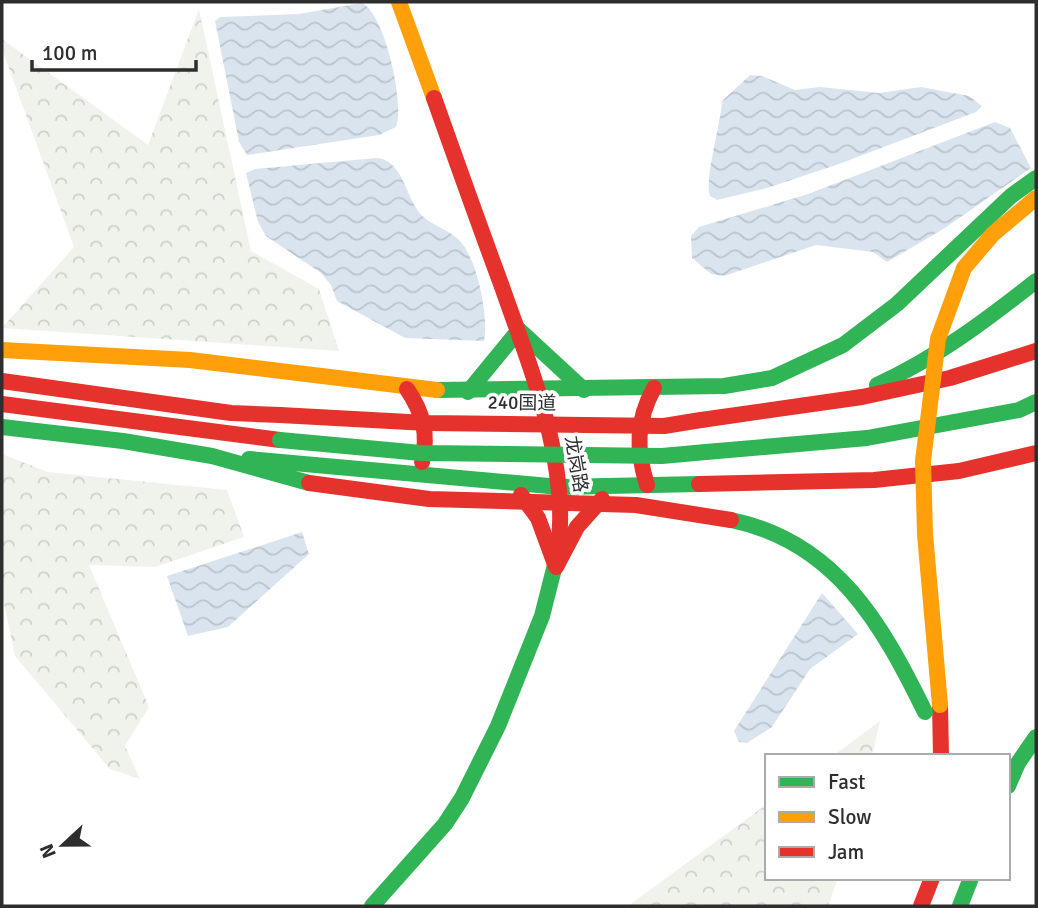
<svg xmlns="http://www.w3.org/2000/svg" width="1038" height="908" viewBox="0 0 1038 908" font-family="Signika,'Noto Sans SC',sans-serif">
<style>
.forest{fill:url(#forest-crowns)}
.water{fill:url(#water-waves)}
.lines{fill:none;stroke-linecap:round;stroke-linejoin:round}
.fast{stroke:#30b455;stroke-width:16}
.slow{stroke:#ff9f0a;stroke-width:16}
.jam{stroke:#e5322d;stroke-width:16}
.fast-bridge{stroke:#30b455;stroke-width:16}
.slow-bridge{stroke:#ff9f0a;stroke-width:16}
.jam-bridge{stroke:#e5322d;stroke-width:16}
.labels{text-anchor:middle;dominant-baseline:central;stroke-width:7;stroke-linejoin:round;paint-order:stroke}
.street-label{font-size:19px;fill:#2e2e2e;stroke:#fff}
</style>
<defs>
<pattern id="forest-crowns" width="20" height="18" patternUnits="userSpaceOnUse" patternTransform="scale(1.75)"><rect width="20" height="18" fill="#eff3ec"/><path d="M2 6a3 3 0 1 1 6 0M12 15a3 3 0 1 1 6 0" fill="none" stroke="#cdd1cb"/></pattern>
<pattern id="water-waves" width="16" height="10" patternUnits="userSpaceOnUse" patternTransform="scale(1.75)"><rect width="16" height="10" fill="#dae4ef"/><path d="M0 5q4-4 8 0t8 0" fill="none" stroke="#bbc4cd"/></pattern>
</defs>
<rect width="100%" height="100%" fill="#fff"/>
<g class="forest">
<path d="M199 9 251 251 319 289 339 351 2 328 74 247 2 49V39L148 145Z"/>
<path d="M2 454 48 472 227 490 244 537 155 567 89 565 149 707 125 746 140 779 110 769 15 656 2 593Z"/>
<path d="M880 721 872 756H833Z"/>
<path d="M767 804V878H838L828 906H628Z"/>
</g>
<g class="water">
<path d="M362 3C385 14 405 104 396 127L379 135 247 155 239 142 215 21 220 17 299 14Z"/>
<path d="M750 75 762 76 795 90 820 87 879 93 921 87 969 96 982 106 976 112 839 164 767 188 717 200 710 196C704 180 721 123 722 101Z"/>
<path d="M995 122 1010 128 1031 168 945 228 887 262 873 252 816 245 724 276 711 274 692 258 691 236 699 227 808 194Z"/>
<path d="M376 158C401 159 406 194 418 211 427 224 446 228 458 239 477 256 489 317 484 341L405 338 337 301 331 285 321 273 266 236 258 222 246 173 255 169Z"/>
<path d="M302 532 309 554 228 627 188 636 167 576Z"/>
<path d="M822 593 858 634 810 669 772 727 747 743 739 742 734 731Z"/>
</g>
<g class="lines">
<g class="fast">
<path d="M877 385C936 358 985 321 1036 281"/>
<path d="M437 390 724 386 772 378 843 345 897 304 1011 196 1036 178"/>
<path d="M468 392 519 330 584 390"/>
<path d="M2 427 123 441 212 456 309 483"/>
<path d="M706 452 867 438 1019 410 1036 402"/>
<path d="M249 459 560 487 699 484"/>
<path d="M1008 786 1018 763 1036 737"/>
<path d="M372 906 445 824 462 798 498 726 542 616 558 553"/>
<path d="M960 906 971 878"/>
</g>
<g class="slow">
<path d="M399 2 434 98"/>
<path d="M2 350 190 360 437 390"/>
</g>
<g class="jam">
<path d="M434 98C456 160 478 222 501 284 531 370 570 461 558 553"/>
<path d="M2 381 231 413 280 415"/>
<path d="M407 389C423 413 429 434 422 462"/>
<path d="M2 404 280 440"/>
<path d="M701 420 862 397 950 378 1036 351"/>
<path d="M699 484 874 480 959 471 1036 453"/>
<path d="M647 485C636 450 636 421 654 388"/>
<path d="M521 495 538 518 556 567 577 527 602 499"/>
<path d="M940 705 941 756"/>
<path d="M921 906 932 878"/>
</g>
<g class="fast-bridge">
<path d="M280 440 421 453 662 456 706 452"/>
<path d="M731 520C835 541 882 624 925 712"/>
</g>
<path class="slow-bridge" d="M940 705 925 534 923 461 938 339 964 268 993 234 1036 198"/>
<g class="jam-bridge">
<path d="M280 415 427 423 664 426 701 420"/>
<path d="M309 483 429 499 636 505 731 520"/>
</g>
</g>
<g class="labels">
<g class="street-label">
<text transform="translate(522 403) rotate(1)">240国道</text>
<text transform="translate(576 464) rotate(80)">龙岗路</text>
</g>
</g>
<rect width="1038" height="908" fill="none" stroke="#2e2e2e" stroke-width="7"/>
<rect x="765" y="754" width="245" height="126" fill="#ffffff" stroke="#ababab" stroke-width="2"/>
<rect x="779" y="777" width="35" height="10" fill="#30b455" stroke="#ababab" stroke-width="2"/>
<text x="828" y="789" font-size="21" fill="#2e2e2e">Fast</text>
<rect x="779" y="812" width="35" height="10" fill="#ff9f0a" stroke="#ababab" stroke-width="2"/>
<text x="828" y="824" font-size="21" fill="#2e2e2e">Slow</text>
<rect x="779" y="847" width="35" height="10" fill="#e5322d" stroke="#ababab" stroke-width="2"/>
<text x="828" y="859" font-size="21" fill="#2e2e2e">Jam</text>
<g transform="translate(63 845) rotate(248)" stroke="#ffffff" stroke-width="5" paint-order="stroke">
<path d="M0-5L12 26L0 18L-12 26Z" fill="#2e2e2e"/>
<text y="-10" font-size="19" font-weight="bold" text-anchor="middle" fill="#2e2e2e">N</text>
</g>
<path d="M32 60v10h164v-10" fill="none" stroke="#2e2e2e" stroke-width="3.5"/>
<text x="42" y="60" font-size="21" fill="#2e2e2e" stroke="#ffffff" stroke-width="5" paint-order="stroke">100 m</text>
</svg>
